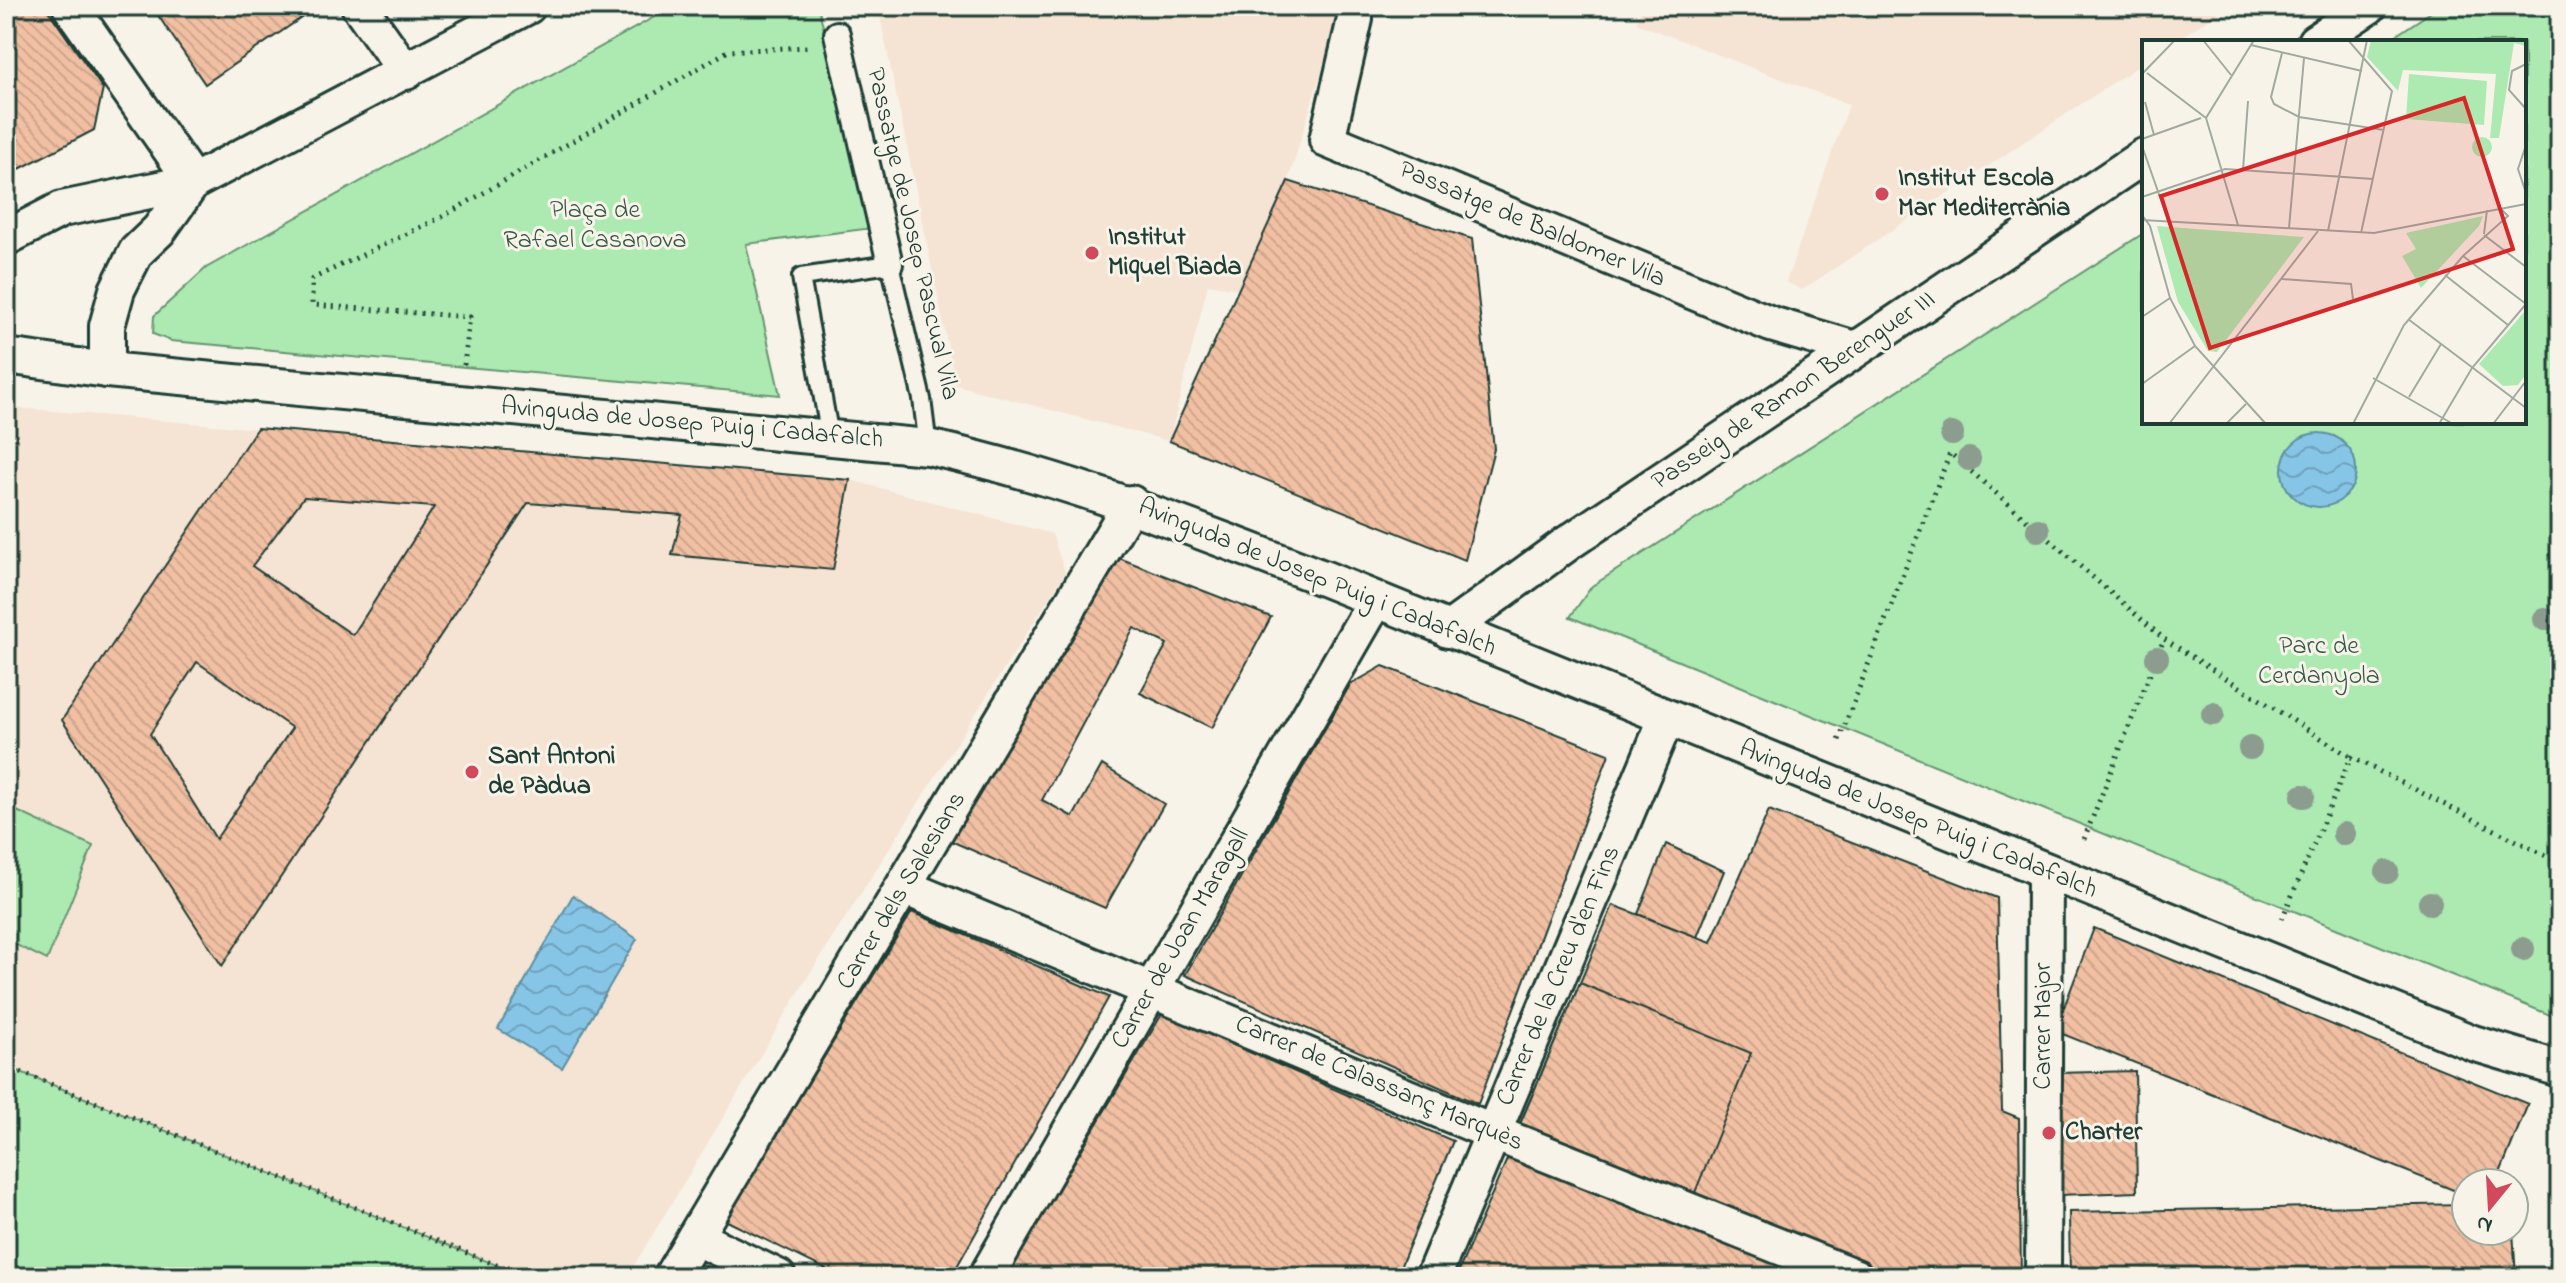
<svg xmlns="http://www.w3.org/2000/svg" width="2566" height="1283" viewBox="0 0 2566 1283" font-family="'Indie Flower',sans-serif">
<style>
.built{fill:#f5e3d3}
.park{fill:#aceab1;stroke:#669472;stroke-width:2}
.water{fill:url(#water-waves);stroke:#5d8f9f;stroke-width:2}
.building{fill:url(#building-back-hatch);stroke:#1f3d34;stroke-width:2;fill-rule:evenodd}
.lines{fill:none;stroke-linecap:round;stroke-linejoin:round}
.service-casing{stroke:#1f3d34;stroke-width:22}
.pedestrian-casing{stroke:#1f3d34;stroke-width:30}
.minor-casing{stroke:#1f3d34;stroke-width:40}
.path{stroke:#1f3d34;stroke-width:5;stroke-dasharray:2 6;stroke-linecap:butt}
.service{stroke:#f7f3e8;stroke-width:16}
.pedestrian{stroke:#f7f3e8;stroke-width:24}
.minor{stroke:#f7f3e8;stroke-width:34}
.tree{fill:#8c9d8f}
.poi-dot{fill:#d1495b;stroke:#f7f3e8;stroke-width:3}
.labels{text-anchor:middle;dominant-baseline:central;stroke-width:6;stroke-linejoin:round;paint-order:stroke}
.poi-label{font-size:26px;font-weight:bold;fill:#1f3d34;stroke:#f7f3e8;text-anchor:start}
.park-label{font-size:26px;fill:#345747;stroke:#f7f3e8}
.street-label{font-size:26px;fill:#1f3d34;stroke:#f7f3e8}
.inset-road{fill:none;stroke:#a1aaa0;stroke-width:2}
.view{fill:#d62828;fill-opacity:0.15;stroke:#d62828;stroke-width:4}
.inset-edge{fill:none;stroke:#1f3d34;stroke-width:4}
</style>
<defs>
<pattern id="water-waves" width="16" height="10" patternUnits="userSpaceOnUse" patternTransform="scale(2)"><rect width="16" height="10" fill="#87c5e7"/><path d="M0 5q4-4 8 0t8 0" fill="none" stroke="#6ea1bc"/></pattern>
<pattern id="building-back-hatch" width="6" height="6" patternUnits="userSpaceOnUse" patternTransform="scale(2)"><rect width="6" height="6" fill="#f1bfa2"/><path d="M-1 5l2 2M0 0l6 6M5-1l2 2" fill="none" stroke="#cea58c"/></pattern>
</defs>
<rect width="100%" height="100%" fill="#f7f3e8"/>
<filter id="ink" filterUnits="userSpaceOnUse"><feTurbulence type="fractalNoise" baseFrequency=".0125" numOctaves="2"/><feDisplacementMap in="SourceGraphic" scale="16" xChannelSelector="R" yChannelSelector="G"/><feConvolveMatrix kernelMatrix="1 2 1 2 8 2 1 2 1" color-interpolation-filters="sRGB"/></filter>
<g filter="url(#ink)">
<g class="built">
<path d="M878 6H1341L1288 181 1239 289 1208 284 1169 441 956 385Z"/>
<path d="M1643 6H2228L2174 42H2144V62L1802 290 1786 282 1849 105 1636 23Z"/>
<path d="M6 407 850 480 1052 534 1065 573 812 970 627 1277H6Z"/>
</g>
<g class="park">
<path d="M674 6H818L873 228 746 244 780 395 171 341 153 334 154 316 206 268Z"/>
<path d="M2440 6H2560V1019L1570 617 1592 586 2144 233V422H2524V42H2386Z"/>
<path d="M6 806 93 846 47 960 6 940Z"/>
<path d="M6 1066 499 1266 495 1277H6Z"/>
</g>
<g class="water">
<circle cx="2319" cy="470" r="37"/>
<path d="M573 895 637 939 562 1068 498 1029Z"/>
</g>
<g class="building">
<path d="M6 6H45L103 89 94 130 6 176Z"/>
<path d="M162 6H302L307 14 205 84 155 11Z"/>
<path d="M1288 181 1472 239 1494 449 1465 560 1169 441Z"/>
<path d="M257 428 850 480 833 570 672 555 682 515 528 503 222 966 62 720ZM304 497 434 507 353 635 252 566ZM197 662 292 728 216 839 150 734Z"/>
<path d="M1119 558 1271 617 1212 728 1140 693 1167 644 1134 628 1042 800 1073 817 1102 765 1164 804 1105 908 951 841Z"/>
<path d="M1383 666 1609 754 1478 1104 1185 975 1350 685Z"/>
<path d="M1769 810 1997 898 2002 1111 2019 1118 2021 1277H1898L1520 1124 1613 905 1711 942Z"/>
<path d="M1666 844 1724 871 1697 937 1638 914Z"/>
<path d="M912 912 1109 997 951 1277H841L725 1220Z"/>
<path d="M2094 928 2528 1104 2496 1183H2466V1195L2055 1031Z"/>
<path d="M1580 983 1751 1053 1694 1195 1520 1124Z"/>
<path d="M1162 1014 1453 1141 1396 1277H1006Z"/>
<path d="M2135 1071 2137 1192 2059 1195 2057 1073Z"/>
<path d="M1508 1157 1806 1277H1456Z"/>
<path d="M2466 1204V1231H2513L2516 1277H2070L2069 1212Z"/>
<path d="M697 1262 728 1277H688Z"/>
</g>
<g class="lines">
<defs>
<path id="service" d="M830 437 801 277 890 264 922 399 928 447"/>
<path id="pedestrian" d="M837 34 890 264"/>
<g id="minor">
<path d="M70 6 193 182"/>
<path d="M359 6 406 72"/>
<path d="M1355 19 1327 140 1771 324 1855 349"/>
<path d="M2315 42 2369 6"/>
<path d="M6 238 62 209 193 182 528 6"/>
<path d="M6 356 107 370 928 447C1069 478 1189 527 1323 578L2473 1043 2560 1069"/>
<path d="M107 370V326L117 290 136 252 159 230 193 182"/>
<path d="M1448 630 1568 543 2144 156"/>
<path d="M904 887 1494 1133 1856 1277"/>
<path d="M695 1237 778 1277"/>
<path d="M671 1277 1131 503"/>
<path d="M986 1277 1376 600"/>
<path d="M1433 1277 1666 719"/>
<path d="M2043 1277 2045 872"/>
</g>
</defs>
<use href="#service" class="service-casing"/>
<use href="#pedestrian" class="pedestrian-casing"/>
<use href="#minor" class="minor-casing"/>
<g class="path">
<path d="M464 365 470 317 312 305V279L442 217 728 51 807 47"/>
<path d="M1839 740 1950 453 2164 639"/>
<path d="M2084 839 2164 639 2351 757"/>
<path d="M2282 919 2351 757 2560 863"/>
<path d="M6 1066 499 1266 495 1277"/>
</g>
<use href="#service" class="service"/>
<use href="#pedestrian" class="pedestrian"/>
<use href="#minor" class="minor"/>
</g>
<g class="tree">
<circle cx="1952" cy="434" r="12"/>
<circle cx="1969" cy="459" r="12"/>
<circle cx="2038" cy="530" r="12"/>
<circle cx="2545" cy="619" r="12"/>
<circle cx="2157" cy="658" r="12"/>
<circle cx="2213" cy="714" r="12"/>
<circle cx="2250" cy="748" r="12"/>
<circle cx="2303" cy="796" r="12"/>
<circle cx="2344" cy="834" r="12"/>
<circle cx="2387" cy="872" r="12"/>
<circle cx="2430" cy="903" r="12"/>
<circle cx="2523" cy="949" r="12"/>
</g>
</g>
<g class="poi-dot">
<circle cx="1882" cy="194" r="8"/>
<circle cx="1092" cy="253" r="8"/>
<circle cx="472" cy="772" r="8"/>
<circle cx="2049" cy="1133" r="8"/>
</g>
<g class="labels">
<g class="poi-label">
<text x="1898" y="179">Institut Escola<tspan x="1898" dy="30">Mar Mediterrània</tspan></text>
<text x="1108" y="238">Institut<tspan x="1108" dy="30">Miquel Biada</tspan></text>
<text x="488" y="757">Sant Antoni<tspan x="488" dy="30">de Pàdua</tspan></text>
<text x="2065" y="1133">Charter</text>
</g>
<g class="park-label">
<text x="595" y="211">Plaça de<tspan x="595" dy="30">Rafael Casanova</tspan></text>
<text x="2319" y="647">Parc de<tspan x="2319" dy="30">Cerdanyola</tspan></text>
</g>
<g class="street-label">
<text transform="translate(1532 225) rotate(23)">Passatge de Baldomer Vila</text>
<text transform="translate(912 234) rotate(77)">Passatge de Josep Pascual Vila</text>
<text transform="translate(1794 391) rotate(-34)">Passeig de Ramon Berenguer III</text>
<text transform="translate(692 424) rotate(5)">Avinguda de Josep Puig i Cadafalch</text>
<text transform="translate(1317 578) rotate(22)">Avinguda de Josep Puig i Cadafalch</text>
<text transform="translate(1918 820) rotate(22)">Avinguda de Josep Puig i Cadafalch</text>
<text transform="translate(902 891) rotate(-59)">Carrer dels Salesians</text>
<text transform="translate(1181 939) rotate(-60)">Carrer de Joan Maragall</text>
<text transform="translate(1559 976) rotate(-67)">Carrer de la Creu d'en Fins</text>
<text transform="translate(2044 1026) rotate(-90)">Carrer Major</text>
<text transform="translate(1379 1084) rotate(23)">Carrer de Calassanç Marquès</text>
</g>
</g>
<g transform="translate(2142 40)">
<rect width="384" height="384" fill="#f7f3e8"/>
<path d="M229 0H384V6L372 3 357 98H348L354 34 261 30 256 51 225 17ZM267 34 345 41 342 85 264 79ZM330 107a10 10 0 1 1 20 0a10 10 0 1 1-20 0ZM341 176 337 186 279 248 260 216 274 209 264 193ZM15 186 67 190 162 197 75 312 66 311 36 262ZM384 270V334L376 345 361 346 337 324Z" fill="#aceab1"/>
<path class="inset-road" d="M61 0 89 35M206 0 250 51 219 193M109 5 220 31M140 13 129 57 132 64 157 77 242 90M384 24 370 31 367 50 384 69M1 33 33 0M5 33 64 78M3 62 12 95M0 99 59 78M384 105 376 129 384 153M0 106 26 180M101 130 106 61M0 157 83 129 231 139M0 175 8 186 28 258 53 306 124 384M0 180 232 193 384 164M96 185 64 78 112 0M147 188 162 18M186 191 225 0M342 194 345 170M342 195 384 227M321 216 384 264M303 235 366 285M140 239 209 244 211 259M0 277 28 258M266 279 384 368M231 338 311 384M0 344 53 306M267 357 299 304M27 384 176 191M84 384 104 364M211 384 262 285 321 216 366 176 358 168M297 384 330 328 384 264M351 384 384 341"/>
<path class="view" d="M322 58 371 209 68 308 19 156Z"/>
<rect width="384" height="384" class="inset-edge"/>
</g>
<rect width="2566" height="1283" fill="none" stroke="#f7f3e8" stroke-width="32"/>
<rect x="16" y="16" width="2534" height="1251" fill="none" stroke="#1f3d34" stroke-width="3" filter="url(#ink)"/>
<g transform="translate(2490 1207) rotate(198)"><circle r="38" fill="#f7f3e8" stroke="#a1aaa0" stroke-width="2"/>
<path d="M0-6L14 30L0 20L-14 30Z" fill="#d1495b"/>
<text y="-12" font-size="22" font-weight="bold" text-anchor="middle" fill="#1f3d34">N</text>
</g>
</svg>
